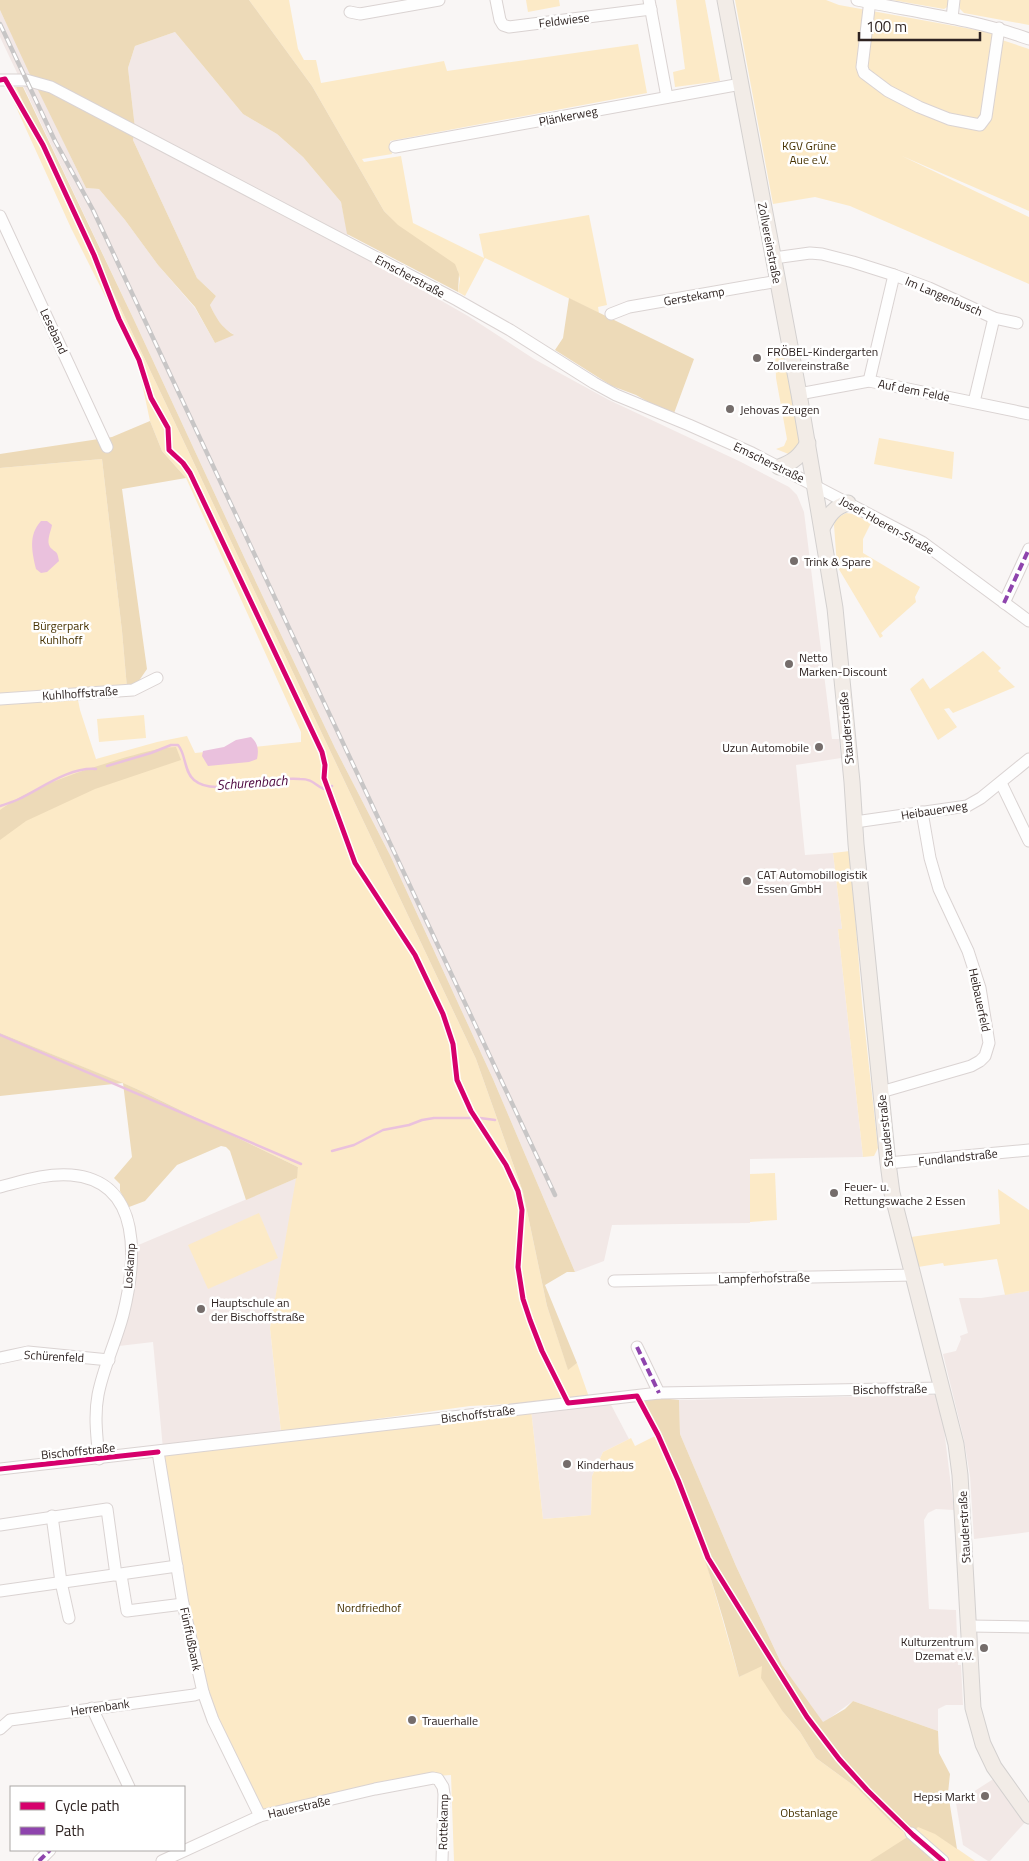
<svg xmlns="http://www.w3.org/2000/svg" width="1029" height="1861" viewBox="0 0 1029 1861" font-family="'Titillium Web',sans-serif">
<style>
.built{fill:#f2e8e6}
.green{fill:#fceac7}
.forest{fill:#eddab8}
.water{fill:#eac1dd}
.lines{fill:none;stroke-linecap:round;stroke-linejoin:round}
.stream{stroke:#eac1dd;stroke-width:2.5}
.minor-casing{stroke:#dad3d2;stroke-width:13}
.major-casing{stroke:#d3d0cf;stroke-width:17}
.minor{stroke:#fefefe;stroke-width:11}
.major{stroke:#f2ece7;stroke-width:15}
.rail-casing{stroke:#c8c6c6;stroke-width:4.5}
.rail{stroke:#fff;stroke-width:2.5;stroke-dasharray:8;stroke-linecap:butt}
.quiet{stroke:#8e44ad;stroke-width:4;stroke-dasharray:8 4;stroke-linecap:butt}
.cycleway-casing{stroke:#fff;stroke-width:8}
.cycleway{stroke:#d6006c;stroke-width:5}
.poi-dot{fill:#756d6b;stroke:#fff;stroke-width:2}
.labels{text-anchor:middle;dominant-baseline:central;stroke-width:5;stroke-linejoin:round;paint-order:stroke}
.street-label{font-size:12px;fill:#2e2321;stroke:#fff}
.park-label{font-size:12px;fill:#463200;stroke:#fff}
.poi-label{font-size:12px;fill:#2e2321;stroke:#fff;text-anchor:start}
.water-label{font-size:14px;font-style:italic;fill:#4c073f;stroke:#fff}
</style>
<rect width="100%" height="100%" fill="#f9f6f5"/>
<g class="built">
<path d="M0 10 86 188 99 189 125 220 158 265 195 308 215 343 233 334 224 328 216 318 210 305 216 296 197 278 133 140 135 128 128 68 135 46 175 32 243 114 277 134 303 157 341 202 351 249 468 316 534 359 609 400 741 462 789 487 797 495 804 512 832 739H839L841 758 796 765 805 855 833 853 842 929H838L863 1157 750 1159V1223L612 1225 604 1261 575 1272 493 1079 390 855 335 748 245 559 135 322 0 37Z"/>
<path d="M297 1178 270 1328 281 1432 163 1449 153 1342 119 1346 136 1246Z"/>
<path d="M1029 1291V1532L974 1539 970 1476 964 1440 943 1354 956 1351 961 1339 960 1336 968 1333 959 1298H981Z"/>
<path d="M936 1395 943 1421 954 1510 936 1509 928 1513 924 1520 929 1609 956 1610 958 1665H961L963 1705H946L938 1709V1731L853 1701 823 1723 782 1665 736 1566 680 1434 679 1400Z"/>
<path d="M608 1399 629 1439 603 1452 592 1476 591 1515 543 1519 531 1409Z"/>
<path d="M998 1776 1028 1819 990 1861H988L963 1845 956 1803Z"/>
</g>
<g class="green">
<path d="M249 0H289L298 49 304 60H316L321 83 444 61 447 71 638 44 647 93 390 141 392 154 362 159 364 162 401 156 413 223 484 258 479 234 589 215 607 305 598 307 599 313 485 258 465 296 458 292 460 279 457 269 397 225 384 211 312 86Z"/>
<path d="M526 0H559L560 6 528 12Z"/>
<path d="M676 0H705L720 81 675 87 673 72 685 69Z"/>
<path d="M735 0H826L839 5 993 33 1002 40 1029 49V211L902 156 1029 217V284L850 206 815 197 773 204Z"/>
<path d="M892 0H950L949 6 944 9Z"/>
<path d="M960 0H1029V25L964 13 960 9Z"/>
<path d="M6 85 16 87 476 1059 523 1192 547 1306 568 1369 577 1363 590 1400 470 1406 281 1432 270 1328 298 1167 139 1090 0 1033V700L77 695 80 710 96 759 157 742 187 736 195 753 301 742V732L186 478 162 451 150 421 137 360 71 228Z"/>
<path d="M775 348H783L784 353H782L783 358H785L800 443 791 455 776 449 784 446 787 439 776 378Z"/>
<path d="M879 438 954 452 952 479 874 464Z"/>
<path d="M102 459 122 631 127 688 0 696V468Z"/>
<path d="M846 513 853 514 871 523 863 539V553L920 587 915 597 916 602 881 633 883 636 880 638 837 566 834 525 837 518Z"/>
<path d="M983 651 1001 668 998 671 1015 687 953 713 949 708 944 709 957 727 938 740 910 689 923 678 930 689Z"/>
<path d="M144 715 146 738 99 742 97 719Z"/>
<path d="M850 851 862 1003 878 1148 874 1156 863 1157 838 929H842L833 853Z"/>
<path d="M775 1173 777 1220 750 1222V1174Z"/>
<path d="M998 1189 1029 1210V1291L1005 1295 997 1259 944 1266 943 1263 918 1267 911 1237 1000 1224Z"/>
<path d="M259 1213 278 1258 208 1289 188 1245Z"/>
<path d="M531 1409 543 1519 591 1515 592 1476 603 1452 631 1438 635 1446 657 1435 704 1555 739 1677 762 1665 783 1712 800 1732 816 1758 857 1788 893 1824 909 1836 918 1826 936 1834 975 1861H454L451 1775 420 1777 260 1815 204 1692 160 1454Z"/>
</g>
<g class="forest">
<path d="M0 0H249L312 86 384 211 398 225 455 264 459 274 458 292 347 234 341 202 303 157 277 134 243 114 175 32 135 46 128 68 135 128 32 79 0 10Z"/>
<path d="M39 85 134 135 133 140 197 278 216 296 210 305C216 318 221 327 234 335L215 343 195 307 158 265 125 220 99 189 86 188 38 90Z"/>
<path d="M16 87H23L135 322 245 559 335 748 390 855 493 1079 575 1272H567L545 1285 577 1363 568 1370 547 1306 523 1192 476 1059Z"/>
<path d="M569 298 694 359 673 416 636 395 612 386 555 350 563 338Z"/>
<path d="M150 421 162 451 186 478 122 489 147 669 134 688H127L122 631 102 459 0 468V454L112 437Z"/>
<path d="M176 747 181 760 95 789 26 821 0 840V810C33 786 81 771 120 759 138 754 156 748 176 747Z"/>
<path d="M0 1033 123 1083 139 1090 298 1167 297 1178 246 1200 230 1151 226 1147 221 1146 177 1165 145 1201 129 1207 120 1191V1184L114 1178 132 1157 123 1083 0 1096Z"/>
<path d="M636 1396H643L679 1400 680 1434 736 1566 782 1665 823 1722 845 1709 853 1701 938 1731 939 1753 950 1774 948 1793 957 1849 935 1834 918 1827 909 1836 937 1861H870L909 1836 893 1824 857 1788 816 1758 800 1732 783 1712 761 1678 762 1666 739 1677C714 1581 683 1484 636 1396Z"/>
</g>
<g class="water">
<path d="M41 521H47L52 525C51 531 46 541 50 547 56 554 57 549 59 561L47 572 41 573 36 569C32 552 28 535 41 521Z"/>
<path d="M251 737C258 743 259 750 257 759L249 762 208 766 202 756 203 751 224 747 236 740Z"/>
</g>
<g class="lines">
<g class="stream">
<path d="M107 766 151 753 171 745H178C186 754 184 772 194 780 211 794 238 783 258 781 272 780 286 778 300 779 314 779 314 785 324 789L332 786"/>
<path d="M0 806C6 804 13 802 19 799 42 788 69 767 96 769"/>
<path d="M0 1035 301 1164"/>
<path d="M480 1118 495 1120"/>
<path d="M332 1151 354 1145 383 1130 409 1125 422 1120 434 1118H471"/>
</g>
<defs>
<g id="minor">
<path d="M496 0 500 20 503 25 509 27 651 9"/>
<path d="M649 0 667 97"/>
<path d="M857 0C915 12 973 19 1029 39"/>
<path d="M870 0 862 67 864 73 888 91 919 107 949 119 980 125 986 117 999 28"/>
<path d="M350 12 360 14 439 0"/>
<path d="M952 18 954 0"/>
<path d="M0 80H26L51 87 457 300 510 330 594 383 616 395 689 425 752 453 922 542 1029 621"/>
<path d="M395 147 741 84"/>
<path d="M0 216 107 447"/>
<path d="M774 258 810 253 822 254 853 262 894 275 929 288 994 318 1017 323"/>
<path d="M611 314 629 307 778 281"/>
<path d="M869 381 894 275"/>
<path d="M799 394 869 381 1029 414"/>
<path d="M974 402 994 318"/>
<path d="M1004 603 1029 549"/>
<path d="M0 699 133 690 157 678"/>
<path d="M1001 783 1029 841"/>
<path d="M855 822 967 806 981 798 1029 759"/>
<path d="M881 1092 971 1066 980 1061 985 1056 989 1043 980 988 968 951 939 889 930 858 922 812"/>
<path d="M888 1163 1029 1150"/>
<path d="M0 1187C23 1181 47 1173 71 1175 144 1181 136 1263 123 1315 116 1342 103 1368 98 1395 94 1416 97 1438 99 1459"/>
<path d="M614 1281 914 1275"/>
<path d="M637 1347 659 1393"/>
<path d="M0 1358 28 1352 109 1360"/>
<path d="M158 1452 183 1604 203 1692 213 1720 260 1816"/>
<path d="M0 1469 659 1393 942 1388"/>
<path d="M52 1516 61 1582 69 1618"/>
<path d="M0 1525 107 1509 116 1575"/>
<path d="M121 1575 127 1611 183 1604"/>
<path d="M0 1591 177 1566"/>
<path d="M969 1626 1029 1627"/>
<path d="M92 1708 129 1787"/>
<path d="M0 1729 10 1720 194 1695 203 1692"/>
<path d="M911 1833 943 1861"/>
<path d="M39 1861 50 1850"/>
<path d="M162 1861 260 1816 375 1789 433 1778 438 1779 443 1787 444 1794 442 1861"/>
</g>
<g id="major">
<path d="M725 0 799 394 835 608 852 782 856 844 888 1163 892 1193 956 1444 960 1475 973 1708 983 1744 994 1767 1029 1816"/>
<path d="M779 467C794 462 800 456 808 443"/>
<path d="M822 528C829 515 834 507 848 503"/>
</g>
</defs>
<use href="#minor" class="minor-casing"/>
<use href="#major" class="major-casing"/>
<use href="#minor" class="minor"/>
<use href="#major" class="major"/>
<defs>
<path id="rail" d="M0 24 55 141 93 210 555 1195"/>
</defs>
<use href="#rail" class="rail-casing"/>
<use href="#rail" class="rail"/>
<g class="quiet">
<path d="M1004 603 1029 549"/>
<path d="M637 1347 659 1393"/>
<path d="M39 1861 50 1850"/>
</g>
<defs>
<g id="cycleway">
<path d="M0 80 5 79 43 145 94 255 119 319 139 360 151 398 168 428 169 450 183 463 190 473 322 752 325 765 324 778 355 863 415 955 443 1014 453 1044 457 1080 471 1111 506 1165 518 1191 522 1210 518 1267 523 1299 530 1320 542 1351 568 1403 637 1396 658 1435 678 1480 708 1558 807 1717 839 1759 867 1790 913 1835 943 1861"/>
<path d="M0 1469 158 1452"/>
</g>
</defs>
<use href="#cycleway" class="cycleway-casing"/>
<use href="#cycleway" class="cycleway"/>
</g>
<g class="poi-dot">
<circle cx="757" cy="358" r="5"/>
<circle cx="730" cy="409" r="5"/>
<circle cx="794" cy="561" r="5"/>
<circle cx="789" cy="664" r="5"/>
<circle cx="819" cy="747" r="5"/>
<circle cx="747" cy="881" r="5"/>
<circle cx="834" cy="1193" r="5"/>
<circle cx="201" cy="1309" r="5"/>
<circle cx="567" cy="1464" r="5"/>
<circle cx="984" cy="1648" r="5"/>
<circle cx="412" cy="1720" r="5"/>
<circle cx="985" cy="1796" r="5"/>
</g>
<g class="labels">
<g class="street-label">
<text transform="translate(564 20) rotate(-7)">Feldwiese</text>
<text transform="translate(568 116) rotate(-11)">Plänkerweg</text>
<text transform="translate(770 243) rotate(79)">Zollvereinstraße</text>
<text transform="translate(410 276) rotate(28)">Emscherstraße</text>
<text transform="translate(694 296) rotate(-10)">Gerstekamp</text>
<text transform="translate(944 296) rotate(23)">Im Langenbusch</text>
<text transform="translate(54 331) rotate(65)">Leseband</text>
<text transform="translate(914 390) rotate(11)">Auf dem Felde</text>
<text transform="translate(769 462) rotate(26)">Emscherstraße</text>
<text transform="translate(887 525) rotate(29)">Josef-Hoeren-Straße</text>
<text transform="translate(80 693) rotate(-4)">Kuhlhoffstraße</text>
<text transform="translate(846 728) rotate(-95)">Stauderstraße</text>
<text transform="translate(934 810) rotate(-9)">Heibauerweg</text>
<text transform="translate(980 1000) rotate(78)">Heibauerfeld</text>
<text transform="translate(885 1131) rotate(-96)">Stauderstraße</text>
<text transform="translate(958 1157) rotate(-6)">Fundlandstraße</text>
<text transform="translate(129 1266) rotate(-86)">Loskamp</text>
<text transform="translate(764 1278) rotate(-1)">Lampferhofstraße</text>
<text transform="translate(54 1356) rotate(3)">Schürenfeld</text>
<text transform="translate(890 1389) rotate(-1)">Bischoffstraße</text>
<text transform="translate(478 1414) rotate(-7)">Bischoffstraße</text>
<text transform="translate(78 1451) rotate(-6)">Bischoffstraße</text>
<text transform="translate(964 1527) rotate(-93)">Stauderstraße</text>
<text transform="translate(191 1639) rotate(78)">Fünffußbank</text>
<text transform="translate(100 1707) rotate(-8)">Herrenbank</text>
<text transform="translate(299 1807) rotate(-13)">Hauerstraße</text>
<text transform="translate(443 1822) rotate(-89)">Rottekamp</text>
</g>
<g class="park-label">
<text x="809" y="145">KGV Grüne<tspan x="809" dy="14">Aue e.V.</tspan></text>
<text x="61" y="625">Bürgerpark<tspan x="61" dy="14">Kuhlhoff</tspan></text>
<text x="369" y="1607">Nordfriedhof</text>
<text x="809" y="1812">Obstanlage</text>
</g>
<g class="poi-label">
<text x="767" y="351">FRÖBEL-Kindergarten<tspan x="767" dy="14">Zollvereinstraße</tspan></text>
<text x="740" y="409">Jehovas Zeugen</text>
<text x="804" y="561">Trink &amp; Spare</text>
<text x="799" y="657">Netto<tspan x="799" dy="14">Marken-Discount</tspan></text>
<text x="809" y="747" text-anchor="end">Uzun Automobile</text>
<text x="757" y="874">CAT Automobillogistik<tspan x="757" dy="14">Essen GmbH</tspan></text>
<text x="844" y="1186">Feuer- u.<tspan x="844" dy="14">Rettungswache 2 Essen</tspan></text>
<text x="211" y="1302">Hauptschule an<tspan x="211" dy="14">der Bischoffstraße</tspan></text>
<text x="577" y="1464">Kinderhaus</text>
<text x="974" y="1641" text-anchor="end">Kulturzentrum<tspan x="974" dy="14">Dzemat e.V.</tspan></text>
<text x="422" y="1720">Trauerhalle</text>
<text x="975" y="1796" text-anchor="end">Hepsi Markt</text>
</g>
<g class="water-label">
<text transform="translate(252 782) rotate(-4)">Schurenbach</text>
</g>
</g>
<rect x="10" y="1786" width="175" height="65" fill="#ffffff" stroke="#aba7a6"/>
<rect x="20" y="1802" width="25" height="8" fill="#d6006c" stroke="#aba7a6"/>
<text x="55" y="1811" font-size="15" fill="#2e2321">Cycle path</text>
<rect x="20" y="1827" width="25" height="8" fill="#8e44ad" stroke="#aba7a6"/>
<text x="55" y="1836" font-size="15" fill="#2e2321">Path</text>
<path d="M859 32v8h121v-8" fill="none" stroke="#2e2321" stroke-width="2.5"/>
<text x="866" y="32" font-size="15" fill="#2e2321" stroke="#ffffff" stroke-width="4" paint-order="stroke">100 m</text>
</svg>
